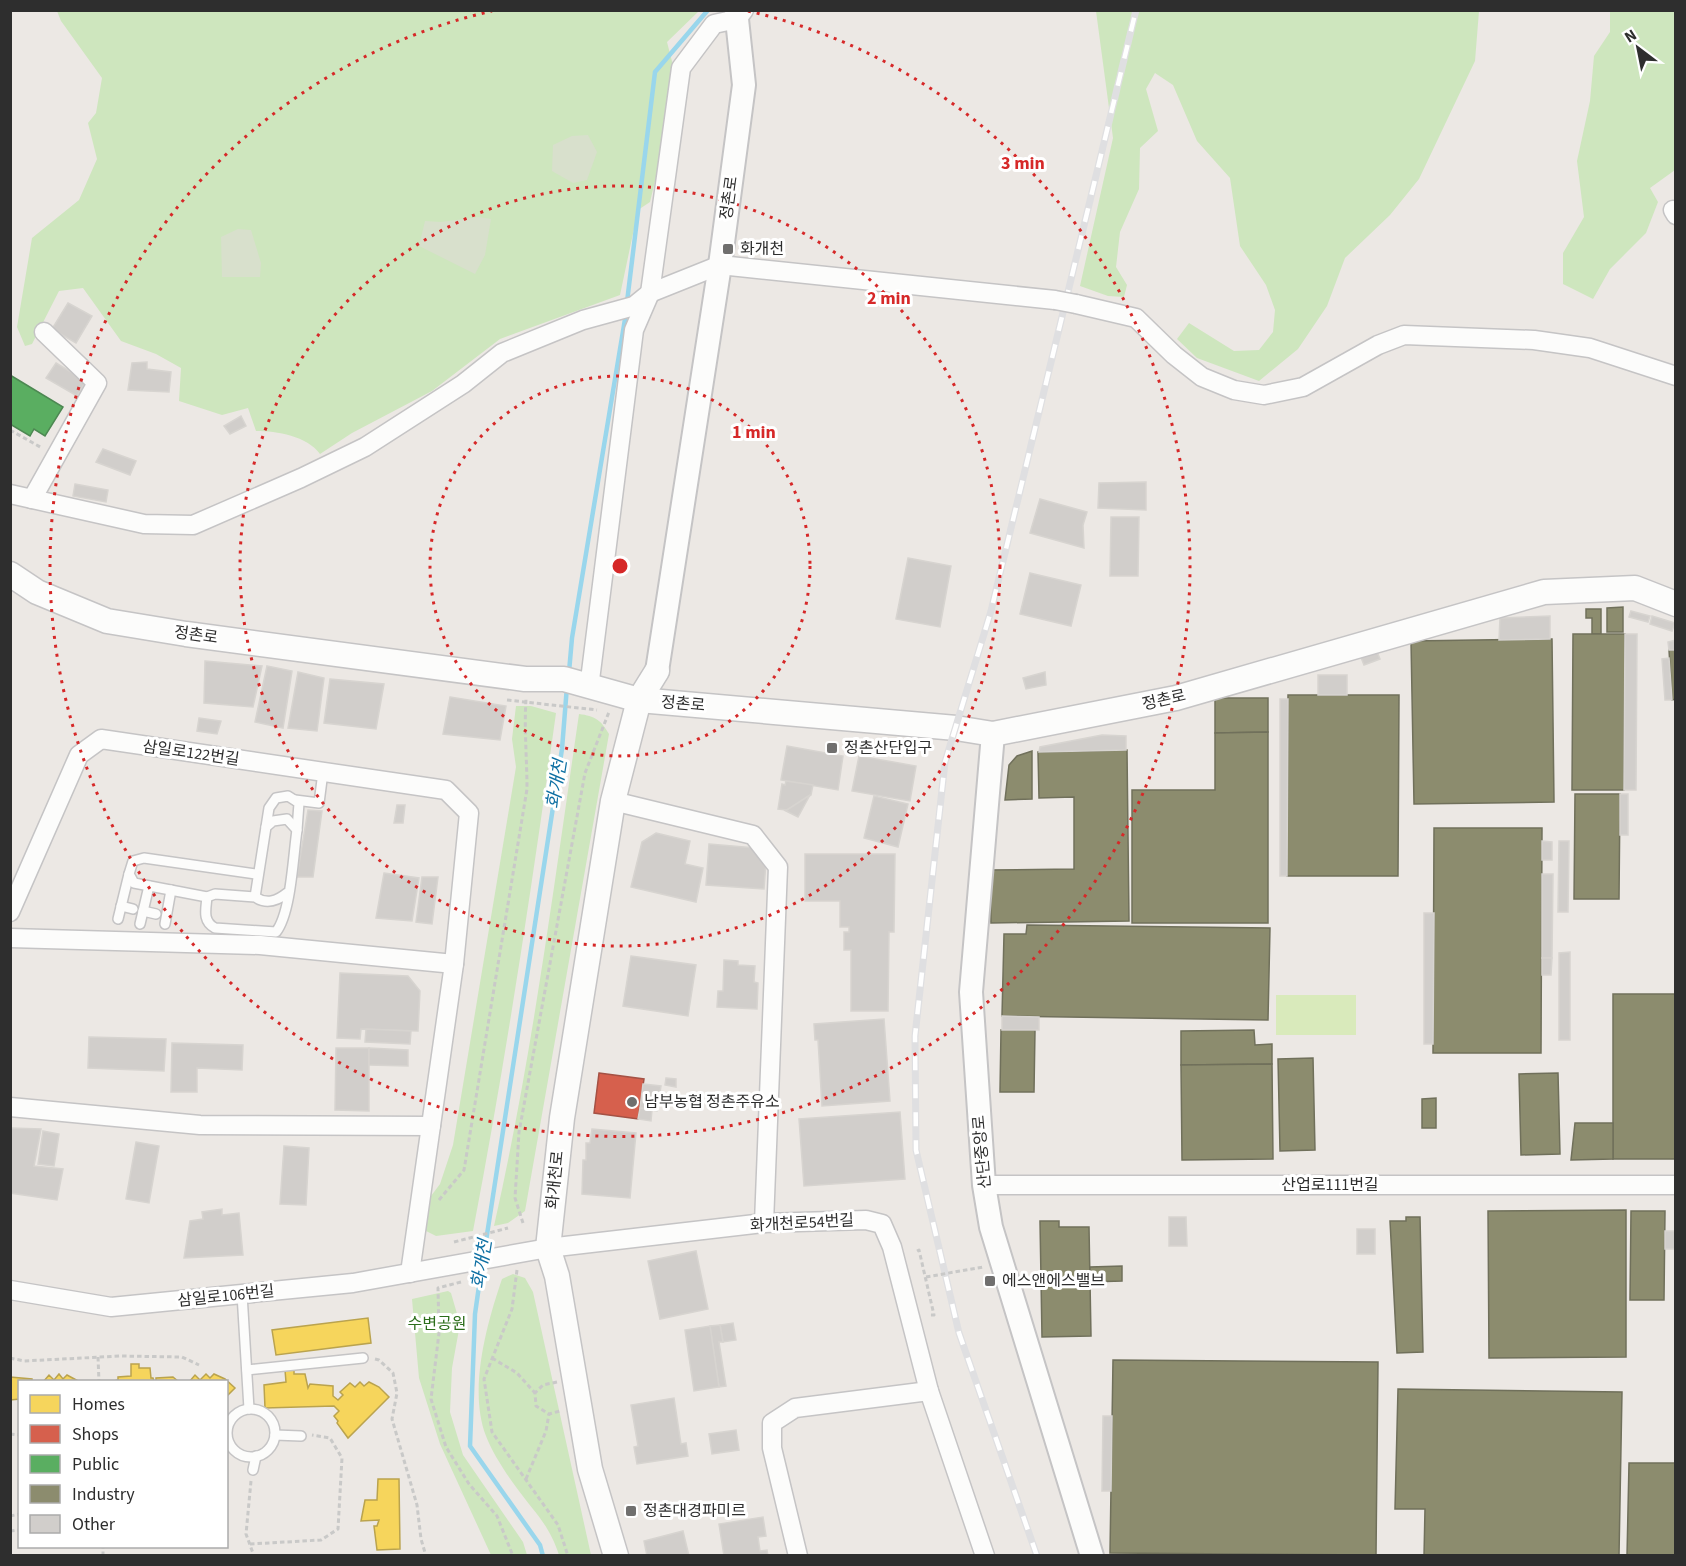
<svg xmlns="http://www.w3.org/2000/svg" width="1686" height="1566" viewBox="0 0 1686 1566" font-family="'Source Sans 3','Noto Sans KR',sans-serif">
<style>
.green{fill:#cee6be}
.cemetery{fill:#d8e0cc}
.pitch{fill:#d9eabb}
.homes{fill:#f6d55c;stroke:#baa34e;stroke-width:1.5}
.shops{fill:#d6604d;stroke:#a45144;stroke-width:1.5}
.public{fill:#5aae61;stroke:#4d8852;stroke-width:1.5}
.industry{fill:#8c8c6e;stroke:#70705b;stroke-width:1.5}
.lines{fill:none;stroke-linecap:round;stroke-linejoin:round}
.stream{stroke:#99d6ec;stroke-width:4.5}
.building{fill:#d1cecb;stroke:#d7d4d0;stroke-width:1.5}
.service-casing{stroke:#c5c4c5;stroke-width:12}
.minor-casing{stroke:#c5c4c5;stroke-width:21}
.tertiary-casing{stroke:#c5c4c5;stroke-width:26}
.secondary-casing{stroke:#c5c4c5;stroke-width:27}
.path{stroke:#c9c9c8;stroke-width:3;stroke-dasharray:4.5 3;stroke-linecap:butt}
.service{stroke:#fcfcfb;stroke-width:9}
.minor{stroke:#fcfcfb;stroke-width:18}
.tertiary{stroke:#fcfcfb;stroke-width:22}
.secondary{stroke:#fcfcfb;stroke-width:24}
.rail-casing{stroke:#dfdfe1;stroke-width:7}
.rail{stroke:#fff;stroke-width:4.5;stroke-dasharray:14;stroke-linecap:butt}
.minor-bridge-casing{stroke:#c5c4c5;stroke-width:21;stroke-linecap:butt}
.path-bridge{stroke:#c9c9c8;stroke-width:3;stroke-dasharray:4.5 3;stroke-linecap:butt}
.minor-bridge{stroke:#fcfcfb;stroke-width:18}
.ring{fill:none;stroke:#d62828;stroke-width:3;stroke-dasharray:3 6}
.poi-dot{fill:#706f6e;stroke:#fff;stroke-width:2}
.labels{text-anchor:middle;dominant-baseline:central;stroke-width:6;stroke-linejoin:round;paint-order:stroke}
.street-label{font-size:16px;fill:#2e2e2e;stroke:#fff}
.poi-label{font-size:16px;fill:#2e2e2e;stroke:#fff;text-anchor:start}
.park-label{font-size:16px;fill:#2c6e1b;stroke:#fff}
.water-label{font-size:18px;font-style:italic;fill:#0d6fa3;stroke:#fff}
.centre{fill:#d62828;stroke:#fff;stroke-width:3}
.ring-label{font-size:18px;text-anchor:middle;font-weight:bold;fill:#d62828;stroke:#fff;stroke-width:6;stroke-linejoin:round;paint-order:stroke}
</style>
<rect width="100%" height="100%" fill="#ece8e4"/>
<g class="green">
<path d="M57 11H699L667 42 675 73 673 106 650 202 638 210 620 295 500 339 432 391 352 433 320 454C307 436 277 431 256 431L248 408 222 415 179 401 181 368 156 354 121 341 83 288 59 291 32 344 25 346 17 327 32 238 79 200 97 159 88 123 96 113 102 78 61 21Z"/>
<path d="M1096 11H1479L1475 61 1419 179 1390 215 1345 258 1327 306 1298 349 1259 381 1197 358 1177 339 1189 323 1234 351 1259 350 1273 332 1275 310 1266 285 1240 246 1230 178 1197 141 1173 85 1155 73 1146 89 1158 131 1140 148 1139 189 1120 232 1116 267 1127 285 1124 297 1108 296 1080 286 1113 138Z"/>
<path d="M1610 11H1675V170L1650 188 1658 202 1646 233 1610 269 1593 299 1563 284V253L1584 217 1577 161 1590 101 1594 56 1610 32Z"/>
<path d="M516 706H531L556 713C532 886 506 1059 473 1231L436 1236 422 1229 428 1200 440 1184 453 1145 516 767 512 739Z"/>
<path d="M579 714C595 716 601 720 609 734L525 1211 508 1223 494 1226C532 1058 554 885 579 714Z"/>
<path d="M513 1274 525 1278 533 1292 591 1555H559C549 1524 534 1512 516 1487 505 1472 492 1452 486 1436 468 1390 487 1323 502 1279Z"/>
<path d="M448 1291 451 1293 460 1324 452 1368 450 1412 463 1455 523 1542 527 1555H491L440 1444 419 1378 412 1299Z"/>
</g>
<g class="cemetery">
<path d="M588 135 597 152 587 180 573 183 552 171 553 145 572 136Z"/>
<path d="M479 217 491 219 485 255 475 274 419 246 425 221 441 222Z"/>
<path d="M238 229 251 230 261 263 260 277H222L221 237Z"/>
</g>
<rect class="pitch" x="1276" y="995" width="80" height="40"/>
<g class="homes">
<path d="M368 1318 371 1343 276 1355 272 1330Z"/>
<path d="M131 1364H139V1368H150L151 1378H153L154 1382H110L118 1380V1377L131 1376Z"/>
<path d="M285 1370H294V1374H305L308 1388 310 1384 333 1386V1396L338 1400 343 1395 340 1392 350 1383 355 1387 360 1382 364 1386 369 1382 379 1387 389 1397 348 1438 337 1423 338 1421 334 1416 339 1411 334 1406 265 1408 264 1385 286 1382Z"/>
<path d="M59 1374 63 1379 67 1375 80 1382H43L49 1375 54 1380Z"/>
<path d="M206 1374 210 1378 214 1374 225 1379 235 1388 226 1397V1382H189L195 1375 200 1380Z"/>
<path d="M10 1377 32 1379V1382H20V1399L10 1400Z"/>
<path d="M173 1377 179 1382H156V1378Z"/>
<path d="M378 1479H399L400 1549 377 1550 374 1526H377L379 1520 361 1521 365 1500H377Z"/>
</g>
<path class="shops" d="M599 1073 644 1079 638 1119 594 1113Z"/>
<path class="public" d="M10 375 63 407 45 436 34 429 30 436 10 424Z"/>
<g class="industry">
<path d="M1623 607V632H1607V608Z"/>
<path d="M1586 609H1601V634H1592V618H1586Z"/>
<path d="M1573 634H1625L1624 790H1572Z"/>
<path d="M1552 639 1554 802 1414 804 1411 641Z"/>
<path d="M1669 650H1676V699L1672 700Z"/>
<path d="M1288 695H1399L1398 876H1287Z"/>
<path d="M1215 698H1268V732L1215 733Z"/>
<path d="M1268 732V923H1132V790H1215V733Z"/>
<path d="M1127 750 1129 921 991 923 990 870 1074 869V797L1039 798 1038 752Z"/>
<path d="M1032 751V799L1005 800 1009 765 1017 756Z"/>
<path d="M1575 794H1620L1619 899H1574Z"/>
<path d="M1434 828H1542L1541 1053H1433Z"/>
<path d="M1027 925 1270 928 1268 1020 1002 1016 1004 934H1026Z"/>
<rect x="1613" y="994" width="63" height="165"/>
<path d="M1001 1030H1035L1034 1092H1000Z"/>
<path d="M1254 1030 1255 1045 1272 1044V1064L1181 1065V1031Z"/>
<path d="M1313 1058 1315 1150 1280 1151 1278 1059Z"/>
<path d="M1272 1064 1273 1159 1182 1160 1181 1065Z"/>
<path d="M1558 1073 1560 1154 1521 1155 1519 1074Z"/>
<path d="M1436 1098V1128H1422V1099Z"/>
<path d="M1575 1123H1613V1159L1571 1160Z"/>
<path d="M1626 1210V1357L1489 1358 1488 1211Z"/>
<path d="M1631 1211H1665L1664 1300H1630Z"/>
<path d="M1406 1217H1420L1423 1352 1397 1353 1390 1221H1406Z"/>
<path d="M1040 1221H1059V1227H1089L1091 1336 1042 1337Z"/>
<path d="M1122 1266V1281L1090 1282V1267Z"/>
<path d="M1113 1360 1378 1362 1376 1555 1110 1553Z"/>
<path d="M1398 1389 1622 1392 1619 1556H1424L1425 1509H1395Z"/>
<path d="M1629 1463H1676V1556H1627Z"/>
</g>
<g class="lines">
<g class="stream">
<path d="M627 302 655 72 708 10"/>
<path d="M569 672 572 638 626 313"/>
<path d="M484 1254 562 749 567 686"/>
<path d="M482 1265 475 1314 470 1446 540 1545 543 1556"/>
</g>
</g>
<g class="building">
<path d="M68 303 92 316 76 343 52 329Z"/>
<path d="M147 362V369L171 372 169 392 128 390 132 363Z"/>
<path d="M56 363 86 381 77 396 46 378Z"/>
<path d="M241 416 246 426 230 434 224 426Z"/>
<path d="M103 449 136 461 130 475 96 462Z"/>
<path d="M1146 482V510L1098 508 1099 483Z"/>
<path d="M75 484 108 490 106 502 73 496Z"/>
<path d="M1040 499 1087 512 1083 525 1084 548 1030 533Z"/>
<path d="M1111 517H1139L1138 576H1110Z"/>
<path d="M908 558 951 566 940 627 896 619Z"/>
<path d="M1030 573 1081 585 1071 626 1020 614Z"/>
<path d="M1631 611 1650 616 1648 622 1629 617Z"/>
<path d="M1550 616V639L1499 640 1500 618Z"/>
<path d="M1652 616 1675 623 1672 631 1650 624Z"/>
<path d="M1625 634H1637L1636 790H1624Z"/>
<path d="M1676 640V650H1669L1668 642Z"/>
<path d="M1376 649 1380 659 1364 665 1360 655Z"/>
<path d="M1669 658 1672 700H1665L1662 659Z"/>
<path d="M205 661 262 666 253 707 204 703Z"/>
<path d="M267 666 292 671 283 728 255 722Z"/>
<path d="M298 672 324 678 317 731 288 728Z"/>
<path d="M1045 672 1046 685 1026 689 1023 678Z"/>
<rect x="1318" y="675" width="29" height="20"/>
<path d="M330 679 384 684 376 729 324 723Z"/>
<path d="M450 697 506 706 500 740 443 734Z"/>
<path d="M1280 699H1288L1287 876H1280Z"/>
<path d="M199 718 221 721 217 734 197 731Z"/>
<path d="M1102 735 1126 736V750L1039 752 1040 747Z"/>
<path d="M787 746 843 756 838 790 781 780Z"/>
<path d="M859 756 916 766 910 801 852 791Z"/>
<path d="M786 781 813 785 811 795 787 810 778 809 782 784 785 785Z"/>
<rect x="1620" y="794" width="8" height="41"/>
<path d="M810 795 798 817 784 810H787Z"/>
<path d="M874 796 908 804 898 847 864 838Z"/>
<path d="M397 805H405L403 823H394Z"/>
<path d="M308 810 322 811 313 877H297Z"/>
<path d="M656 833 690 841 685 864 703 868 696 902 631 887 642 842Z"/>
<path d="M1542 841 1552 842V860H1542Z"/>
<path d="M1559 841H1569L1568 912H1558Z"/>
<path d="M709 844 756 848 766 862 764 889 706 885Z"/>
<path d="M805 854H895L894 932H889L888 1011H851V950H844V932H849V927H840V901H805Z"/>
<path d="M384 873 419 878 412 921 376 918Z"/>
<path d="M1542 874H1553L1552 958H1542Z"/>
<path d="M422 877H438L432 924 416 922Z"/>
<path d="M1424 913H1434L1433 1044H1424Z"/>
<path d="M1570 952V1040H1559V953Z"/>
<path d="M631 956 696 965 688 1016 623 1006Z"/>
<path d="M1542 958H1552L1551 975H1542Z"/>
<path d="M724 960 738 961V965L755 966 754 982 758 983 757 1009 717 1007 718 991H723Z"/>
<path d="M340 973 408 976 420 991 418 1031 361 1029 360 1039 337 1038Z"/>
<path d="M1002 1016 1039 1017V1030H1002Z"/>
<path d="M884 1019 890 1101 822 1106 818 1040H815L814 1024Z"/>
<path d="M366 1029 411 1031 410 1044 365 1042Z"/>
<path d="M89 1037 166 1039 164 1071 88 1068Z"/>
<path d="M172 1043 243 1045 242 1070 197 1068V1092H171Z"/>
<path d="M336 1048H369V1111L335 1110Z"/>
<path d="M369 1048 408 1050V1066L369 1065Z"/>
<path d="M666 1078 676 1079V1087L665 1085Z"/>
<path d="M643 1084 661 1086 657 1111 640 1108Z"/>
<path d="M640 1108 652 1110 651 1121 638 1119Z"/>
<path d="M900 1112 905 1179 804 1186 799 1119Z"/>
<path d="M10 1128 41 1129 34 1166 63 1169 57 1200 10 1193Z"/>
<path d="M592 1129 636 1133 630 1198 582 1194 583 1160H586V1143H590Z"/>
<path d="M43 1131 59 1134 54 1166 38 1164Z"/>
<path d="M136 1142 159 1146 149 1203 126 1199Z"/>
<path d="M284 1146 309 1148 306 1205 280 1204Z"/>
<path d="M222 1209V1215L239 1213 243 1255 184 1258 190 1221 203 1219 202 1212Z"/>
<path d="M1169 1217H1186L1187 1246H1169Z"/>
<rect x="1357" y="1229" width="18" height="25"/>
<rect x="1665" y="1231" width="11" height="18"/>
<path d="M696 1251 708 1309 660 1319 648 1261Z"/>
<path d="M733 1323 736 1340 723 1342 720 1325Z"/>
<path d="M720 1325 723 1342H719L726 1386 719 1387 710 1326Z"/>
<path d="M710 1326 719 1387 694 1391 685 1330Z"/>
<path d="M674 1398 681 1444 686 1443 688 1456 637 1464 634 1447 638 1446 631 1405Z"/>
<path d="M1103 1416H1112L1111 1491H1102Z"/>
<path d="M736 1430 739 1450 712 1454 709 1434Z"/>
<path d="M763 1517 766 1536 758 1537 760 1551 767 1550 768 1556H724L719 1524Z"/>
<path d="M683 1531 689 1556H647L644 1541Z"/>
</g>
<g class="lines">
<defs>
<g id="service">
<path d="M295 800 319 803 323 772"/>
<path d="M266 827 269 808 276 798 288 796 299 803 297 830"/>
<path d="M207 897 134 883 129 874 133 861 144 858 256 874"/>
<path d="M255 897 215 894 207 897C206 909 202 921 215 928L276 932C291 913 293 857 297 830L287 819 273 821 266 827 255 897C267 905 277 901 287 893"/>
<path d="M121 906 133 909"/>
<path d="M143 911 156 914"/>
<path d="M118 919 129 874"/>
<path d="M140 924 149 886"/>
<path d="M165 924 171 890"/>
<path d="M242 1294 249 1409"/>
<path d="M247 1370 363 1358"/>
<circle cx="251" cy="1433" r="24"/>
<path d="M275 1435 301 1436"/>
<path d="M253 1470 256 1456"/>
</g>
<g id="minor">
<path d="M1673 210 1676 215"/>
<path d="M1076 304 1136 318 1174 355 1202 377 1234 390 1264 395 1303 387 1378 345 1404 335 1534 340 1590 348 1676 376"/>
<path d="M10 494 144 524 193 525 301 478 365 447 463 384 502 353 583 320 634 306 650 293 720 265 1055 300"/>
<path d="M32 499 97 383 44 332"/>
<path d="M589 688 634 330 650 293 681 68 714 24 737 19 744 10"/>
<path d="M613 801 753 835 778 867 764 1223"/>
<path d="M10 912 79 755 101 739 446 790 469 813 454 964 410 1273"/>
<path d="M10 938 260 945 454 964"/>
<path d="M10 1107 200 1125 431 1126"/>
<path d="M984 1185H1676"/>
<path d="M10 1290 111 1307 353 1283 548 1248 764 1223 866 1220 882 1224 892 1247 929 1391 985 1556"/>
<path d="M798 1556 772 1448V1423L795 1408 929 1391"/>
</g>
<g id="tertiary">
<path d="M657 671 720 265 744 85 736 10"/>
<path d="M993 734 971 992 984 1185 991 1227 1092 1556"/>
</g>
<g id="secondary">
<path d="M10 574 37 592 107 621 186 634 525 679H564L639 700 956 728 993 734 1176 698 1544 592 1635 588 1676 604"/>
<path d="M616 1556 590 1469 557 1276 548 1248 562 1118 613 801 639 700 657 671"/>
</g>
</defs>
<use href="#service" class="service-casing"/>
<use href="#minor" class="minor-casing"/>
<use href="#tertiary" class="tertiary-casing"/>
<use href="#secondary" class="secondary-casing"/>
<g class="path">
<path d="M10 430 42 448"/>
<path d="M507 700 597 710"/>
<path d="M439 1200 464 1170 527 789C527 759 524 729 526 699"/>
<path d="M523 1223 515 1198 519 1132 585 773 609 712"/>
<path d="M454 1242 508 1228"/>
<path d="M917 1251 919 1250 934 1315H930"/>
<path d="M517 1270 512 1309 484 1379 492 1432 558 1525 568 1556"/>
<path d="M461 1282 438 1288 439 1333 431 1399 446 1447 469 1484 497 1516 513 1556"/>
<path d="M98 1357 99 1382"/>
<path d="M10 1358 24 1361 121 1356 182 1357 199 1365"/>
<path d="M492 1358 517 1373 535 1393"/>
<path d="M375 1359 379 1360 393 1373 397 1393 392 1419 417 1505 421 1539 426 1556"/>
<path d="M557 1382 543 1385 535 1393 536 1406 549 1414 560 1411"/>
<path d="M10 1434 20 1435"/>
<path d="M526 1479 546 1431 549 1414"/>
<path d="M251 1481 246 1534 254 1556"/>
<path d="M10 1516 20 1514"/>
<path d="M10 1531 20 1530"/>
<path d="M250 1544 321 1540 338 1529 342 1458 330 1438 312 1435"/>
<path d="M103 1556V1546"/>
</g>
<use href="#service" class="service"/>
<use href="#minor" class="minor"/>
<use href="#tertiary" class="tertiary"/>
<use href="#secondary" class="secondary"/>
<defs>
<path id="rail" d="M1037 1556 959 1333 916 1150 915 1036 945 762 991 611 1136 10"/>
</defs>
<use href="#rail" class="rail-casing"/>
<use href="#rail" class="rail"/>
<defs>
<path id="minor-bridge" d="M1055 300 1076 304"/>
</defs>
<use href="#minor-bridge" class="minor-bridge-casing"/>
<path class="path-bridge" d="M926 1277 983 1267"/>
<use href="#minor-bridge" class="minor-bridge"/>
</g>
<g class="ring">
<circle cx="620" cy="566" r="190"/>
<circle cx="620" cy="566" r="380"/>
<path d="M748 11A570 570 0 1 1 492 11"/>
</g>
<g class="poi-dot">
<rect x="722" y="243" width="12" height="12" rx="3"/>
<rect x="826" y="742" width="12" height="12" rx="3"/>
<circle cx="632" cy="1102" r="6"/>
<rect x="984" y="1275" width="12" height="12" rx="3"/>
<rect x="625" y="1505" width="12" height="12" rx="3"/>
</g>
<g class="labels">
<g class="street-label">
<text transform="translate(729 198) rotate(-82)">정촌로</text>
<text transform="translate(196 635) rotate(8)">정촌로</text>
<text transform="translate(1164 700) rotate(-13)">정촌로</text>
<text transform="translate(683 704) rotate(5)">정촌로</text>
<text transform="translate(191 753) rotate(8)">삼일로122번길</text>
<text transform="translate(982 1152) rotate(-95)">산단중앙로</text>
<text transform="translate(555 1180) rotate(-84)">화개천로</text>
<text x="1330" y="1185">산업로111번길</text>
<text transform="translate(802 1223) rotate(-3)">화개천로54번길</text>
<text transform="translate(226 1296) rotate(-6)">삼일로106번길</text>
</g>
<g class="poi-label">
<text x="740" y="249">화개천</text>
<text x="844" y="748">정촌산단입구</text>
<text x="644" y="1102">남부농협 정촌주유소</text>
<text x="1002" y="1281">에스앤에스밸브</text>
<text x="643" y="1511">정촌대경파미르</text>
</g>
<g class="park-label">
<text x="437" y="1324">수변공원</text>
</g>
<g class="water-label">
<text transform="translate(557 784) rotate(-81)">화개천</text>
<text transform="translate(482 1264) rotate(-81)">화개천</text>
</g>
</g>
<circle cx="620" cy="566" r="9" class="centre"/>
<g class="ring-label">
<text x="1023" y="169">3 min</text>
<text x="889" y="304">2 min</text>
<text x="754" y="438">1 min</text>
</g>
<rect width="1686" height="1566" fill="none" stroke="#2e2e2e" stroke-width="24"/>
<rect x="18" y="1380" width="210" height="168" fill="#ffffff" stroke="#ababab" stroke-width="1.5"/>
<rect x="30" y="1395" width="30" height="18" fill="#f6d55c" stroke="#ababab" stroke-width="1.5"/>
<text x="72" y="1410" font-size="18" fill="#2e2e2e">Homes</text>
<rect x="30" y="1425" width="30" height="18" fill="#d6604d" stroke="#ababab" stroke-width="1.5"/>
<text x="72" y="1440" font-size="18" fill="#2e2e2e">Shops</text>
<rect x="30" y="1455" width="30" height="18" fill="#5aae61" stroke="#ababab" stroke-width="1.5"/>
<text x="72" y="1470" font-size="18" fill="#2e2e2e">Public</text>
<rect x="30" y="1485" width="30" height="18" fill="#8c8c6e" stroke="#ababab" stroke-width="1.5"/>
<text x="72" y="1500" font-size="18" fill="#2e2e2e">Industry</text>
<rect x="30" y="1515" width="30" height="18" fill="#d1cecb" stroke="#ababab" stroke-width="1.5"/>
<text x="72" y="1530" font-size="18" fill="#2e2e2e">Other</text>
<g transform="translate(1638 48) rotate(328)" stroke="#ffffff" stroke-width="4.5" paint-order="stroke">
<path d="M0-4.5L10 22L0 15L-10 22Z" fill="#2e2e2e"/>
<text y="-9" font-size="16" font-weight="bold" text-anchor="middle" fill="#2e2e2e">N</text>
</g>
</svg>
